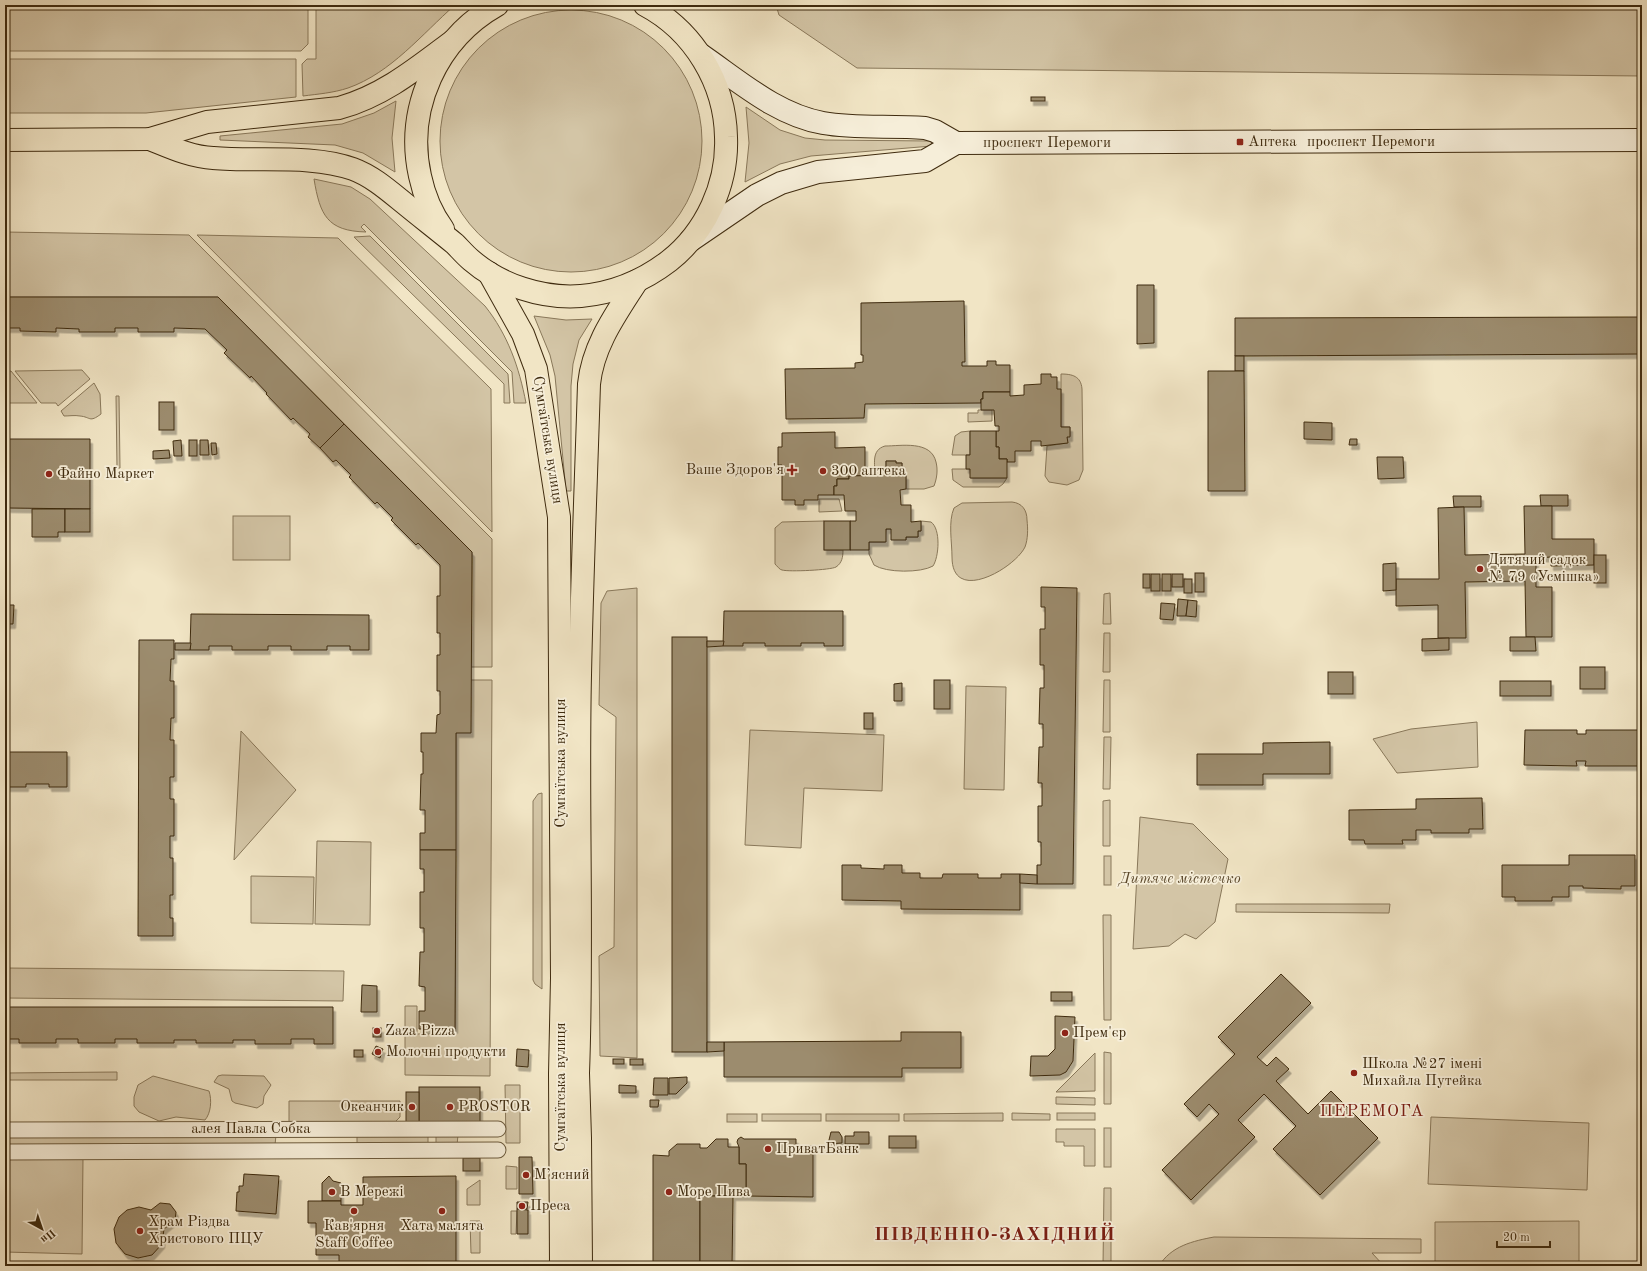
<svg xmlns="http://www.w3.org/2000/svg" width="1647" height="1271" viewBox="0 0 1647 1271" font-family="'Old Standard TT',serif">
<style>
.green{fill:#d3c5a6;stroke:#89785a}
.building{fill:#9c8c6e;stroke:#3f2b0f;filter:url(#shadow)}
.lines{fill:none;stroke-linecap:round;stroke-linejoin:round}
.street-casing{stroke:#6c5a3c;stroke-width:17}
.secondary-casing{stroke:#3f2b0f;stroke-width:24}
.primary-casing{stroke:#3f2b0f;stroke-width:24}
.street{stroke:#f6eed9;stroke-width:15}
.secondary{stroke:#f6eed9;stroke-width:22}
.primary{stroke:#f1e5c5;stroke-width:22}
.poi-dot{fill:#8f2418;stroke:#f6eed9;stroke-width:1.5}
.labels{text-anchor:middle;dominant-baseline:central;stroke-width:3.5;stroke-linejoin:round;paint-order:stroke}
.poi-label{font-size:15px;fill:#3f2b0f;stroke:#f6eed9;text-anchor:start}
.street-label{font-size:15px;fill:#3f2b0f;stroke:#f6eed9}
.park-label{font-size:15px;font-style:italic;fill:#5d4a2d;stroke:#f6eed9}
.quarter-label{font-size:17px;letter-spacing:1px;fill:#7a1f14;stroke:#f6eed9}
.district-label{font-size:19px;font-weight:bold;letter-spacing:1px;fill:#7a1f14;stroke:#f6eed9}
</style>
<defs>
<filter id="shadow"><feDropShadow dx="2.5" dy="4.5" stdDeviation="0" flood-color="#0004"/></filter>
</defs>
<rect width="100%" height="100%" fill="#f1e5c5"/>
<filter id="stains"><feTurbulence type="fractalNoise" baseFrequency=".005" numOctaves="4"/><feColorMatrix values="0 0 0 0 .2 0 0 0 0 .09 0 0 0 0 .02 0 0 0 .5 -.17"/></filter>
<radialGradient id="worn" r=".72"><stop offset=".6" stop-color="#630" stop-opacity="0"/><stop offset="1" stop-color="#630" stop-opacity=".3"/></radialGradient>
<g class="green">
<path d="M5 5H308V44L301 51H5Z"/>
<path d="M316 5H455C422 34 391 73 348 88 333 93 318 94 303 96L302 64 307 59H316Z"/>
<path d="M776 5H1642V76L857 68 779 15Z"/>
<circle cx="571" cy="141" r="131"/>
<path d="M5 59H296V97L146 113H5Z"/>
<path d="M396 101 392 138 395 172 363 153 335 145 220 140V136L342 124 374 113Z"/>
<path d="M746 107 780 130 805 138 825 140 931 141 932 146 811 156 780 164 745 182 749 143Z"/>
<path d="M314 179 351 187 370 199 485 306C508 335 519 367 526 403H514L512 372 364 224 361 227 366 232C327 231 320 215 314 179Z"/>
<path d="M5 232 189 235 492 539V667H471L472 552 218 297H5Z"/>
<path d="M197 235 338 238 491 389 492 532Z"/>
<path d="M370 236 508 374 510 403H504V384L354 237Z"/>
<path d="M534 316 566 320 592 319 579 340 573 364 571 386V491H566L555 376 550 355Z"/>
<path d="M82 370 90 379 58 406 56 403H41L15 371Z"/>
<path d="M11 371 37 403H8L5 405V372Z"/>
<path d="M1061 374C1072 374 1081 376 1082 389L1083 470 1079 480 1067 485 1049 482 1045 476 1047 446 1067 443V437L1070 436V427H1061Z"/>
<path d="M94 383 100 394 101 414C89 423 91 417 80 416 75 415 69 416 64 416L61 411Z"/>
<path d="M116 396H119L120 468H117Z"/>
<path d="M978 410H992V421L968 422V413H978Z"/>
<path d="M970 431V455H952L955 436 961 432Z"/>
<path d="M885 446C901 446 931 440 936 462 938 470 937 478 934 486L924 489H906V475H902V463H896V461H886V475L875 476C875 464 871 450 885 446Z"/>
<path d="M952 469H970L971 478H1007L1003 484 999 487H963L953 480Z"/>
<path d="M819 499H839L842 511 819 512Z"/>
<path d="M1012 502C1022 503 1027 510 1027 520 1028 529 1028 539 1025 547 1015 568 952 605 952 557 952 542 948 522 954 508L962 503Z"/>
<rect x="233" y="516" width="57" height="44"/>
<path d="M824 521V550H843C843 557 842 563 836 567 831 570 789 572 782 570 780 570 777 566 775 564V528L782 522Z"/>
<path d="M921 521 931 522C941 529 939 557 933 566 921 573 886 573 874 565L869 554V542H885L886 529H891L906 540V537H918V531H921Z"/>
<path d="M637 588V1058L600 1056 599 956 614 947 616 717 599 705 601 603 607 591Z"/>
<path d="M1110 593 1111 624H1103L1104 594Z"/>
<path d="M1104 633H1110V672H1103Z"/>
<path d="M471 680H492L490 1076 405 1075V1006H417V1034H455L456 733Z"/>
<path d="M1104 680H1110V732H1103Z"/>
<path d="M966 686 1006 687 1004 790 964 789Z"/>
<path d="M1477 722 1478 767 1397 773 1373 739 1411 729Z"/>
<path d="M750 730 884 735 882 791 804 788 801 848 745 845Z"/>
<path d="M241 731 296 790 234 860Z"/>
<path d="M1104 737H1111L1110 789H1103Z"/>
<path d="M542 793V989L535 984 533 980V801L538 794Z"/>
<path d="M1110 800V846H1103V801Z"/>
<path d="M1140 817 1193 824 1228 859 1215 922 1196 939 1185 934 1169 946 1133 949Z"/>
<path d="M317 841 371 842 370 925 315 924Z"/>
<rect x="1104" y="856" width="7" height="29"/>
<path d="M251 876 314 877 313 924 251 923Z"/>
<path d="M1236 904H1390L1389 913 1236 912Z"/>
<path d="M1103 915H1111V1020H1104Z"/>
<path d="M5 968 344 971 343 1001 5 998Z"/>
<path d="M1104 1052 1111 1053V1104H1104Z"/>
<path d="M1095 1053V1091L1056 1092Z"/>
<path d="M117 1072V1080H5V1073Z"/>
<path d="M222 1075 264 1076 271 1085 264 1096 263 1104 257 1108 235 1103 232 1101 229 1089 214 1082 218 1076Z"/>
<path d="M153 1076 209 1091C212 1100 211 1113 205 1120L176 1117 159 1121 139 1112 134 1106V1097L138 1085Z"/>
<path d="M505 1085H520V1143H506Z"/>
<path d="M1056 1097 1095 1098V1105L1056 1104Z"/>
<path d="M289 1101H400V1117L394 1123H289Z"/>
<path d="M1003 1113V1121H904V1114Z"/>
<path d="M1012 1113 1050 1114V1120H1012Z"/>
<rect x="1057" y="1113" width="38" height="7"/>
<rect x="727" y="1114" width="30" height="8"/>
<rect x="762" y="1114" width="59" height="7"/>
<rect x="826" y="1114" width="73" height="7"/>
<path d="M1431 1117 1589 1123 1587 1190 1428 1184Z"/>
<rect x="1104" y="1128" width="7" height="39"/>
<path d="M1056 1129H1095V1166H1084V1146H1064V1142H1056Z"/>
<path d="M276 1135 275 1145 7 1146 5 1136Z"/>
<rect x="357" y="1135" width="71" height="10"/>
<path d="M436 1135H458L457 1145H436Z"/>
<path d="M5 1158H83L82 1254 5 1252Z"/>
<path d="M506 1166 517 1167V1189H506Z"/>
<path d="M480 1180V1205H467V1189Z"/>
<path d="M1104 1188H1111V1266H1103Z"/>
<path d="M511 1211H517L516 1234H511Z"/>
<path d="M470 1221H480V1253H471Z"/>
<path d="M1579 1221V1266H1435V1222Z"/>
<path d="M1214 1237 1421 1239V1253H1372L1384 1266H1159C1171 1246 1193 1241 1214 1237Z"/>
</g>
<g class="building">
<rect x="1031" y="97" width="14" height="4"/>
<path d="M1137 285H1154V343L1137 344Z"/>
<path d="M5 297H218L344 424 320 448 308 437 310 434 293 418 291 420 266 394 267 393 251 376 250 378 224 353 227 350 205 329 174 328V332H138V328H115V332H79V329L56 328V332L20 331V328H5Z"/>
<path d="M964 301 965 362H962V366H987V361H996V365H1010V392H983V399H981V403L865 404 864 418 786 419 785 369 855 368V363L863 362V355H861V303Z"/>
<path d="M1642 317V354L1235 356V318Z"/>
<rect x="1235" y="356" width="9" height="15"/>
<path d="M1208 371H1244L1245 491H1208Z"/>
<path d="M1041 374H1051V377H1057V389H1061V427H1070V437H1067L1068 443 1041 446V441H1031V451H1015V462H1007V459H999V447H996V431H999V426H995L994 410H981V399H983V392H1010V396L1024 395V385L1041 384Z"/>
<rect x="159" y="402" width="15" height="28"/>
<path d="M1304 422 1332 423V440L1304 439Z"/>
<path d="M344 424 472 552 471 733H456V850H420V833H425V810H420L421 774H423V752H421V733H436L437 715 440 714V691H437V655H440V633H437V596H440V565L418 543 416 545 391 520 393 518 377 502 375 504 349 477 351 475 336 460 333 462 320 448Z"/>
<path d="M970 431H996V447H999V459H1007V478H970V469H966V455H970Z"/>
<path d="M835 432V448L865 447V476H849V479H837V486H834V495H818V500H804V505H795V500H782V465H778V447H782V433Z"/>
<path d="M8 439H90V509L8 508Z"/>
<path d="M1350 439H1357V445H1349Z"/>
<path d="M181 440 182 456H174L173 441Z"/>
<rect x="189" y="440" width="8" height="16"/>
<path d="M200 440H208L209 455H200Z"/>
<path d="M211 443H216L217 454 212 455Z"/>
<path d="M169 450 170 458 153 459V451Z"/>
<path d="M1377 457H1403L1404 478 1378 479Z"/>
<path d="M886 461H896V463H902V475H906V489L900 490 901 505H911V522L921 521V531H918V537H906V540H891V529H886V542H869V550H850V521H856V511H845L844 495H834V486H837V479H849V476L886 475Z"/>
<path d="M1540 495H1568V506H1541Z"/>
<path d="M1453 496H1481V507H1454Z"/>
<path d="M1524 506H1552V539H1594V565L1551 566V557L1536 558V587H1552V637H1526L1525 581 1465 582 1466 638H1438V605L1396 606V579H1439L1438 508 1464 507 1465 555 1525 554Z"/>
<path d="M32 509H65V532H58V537H32Z"/>
<rect x="65" y="509" width="25" height="23"/>
<rect x="824" y="521" width="26" height="29"/>
<rect x="1594" y="555" width="12" height="28"/>
<path d="M1396 563V590L1383 591V564Z"/>
<rect x="1195" y="573" width="9" height="19"/>
<rect x="1143" y="574" width="7" height="14"/>
<rect x="1151" y="574" width="9" height="17"/>
<rect x="1162" y="574" width="9" height="17"/>
<rect x="1172" y="574" width="11" height="13"/>
<rect x="1184" y="579" width="8" height="14"/>
<path d="M1041 587 1077 588 1073 884H1037V865H1041V842H1038V806H1042V783H1038L1039 747H1043V724H1039L1040 688H1044V665H1040V629H1045V607H1041Z"/>
<path d="M1178 599 1188 600 1186 616H1177Z"/>
<path d="M1188 600 1197 601 1196 617 1186 616Z"/>
<path d="M1161 603 1175 604 1173 620 1160 619Z"/>
<path d="M5 605H14L13 624H5Z"/>
<path d="M724 611H843V646H824V643H801V646H765V643H743V646H723Z"/>
<path d="M191 614 369 615V650H350V646H327V650H291V646H268V650H232V646H209V650H190Z"/>
<rect x="672" y="637" width="35" height="415"/>
<path d="M1510 637H1535L1536 651H1510Z"/>
<path d="M1449 638V650L1422 651V639Z"/>
<path d="M139 640H174V659H171L170 681H174V718H171L170 740H174V777H170V799H174V836H170V858H173V895H170V918H173V936H138Z"/>
<path d="M707 641H724L723 646 707 647Z"/>
<path d="M175 643H191L190 650H175Z"/>
<rect x="1580" y="667" width="25" height="22"/>
<rect x="1328" y="672" width="25" height="22"/>
<rect x="934" y="680" width="16" height="29"/>
<rect x="1500" y="681" width="51" height="15"/>
<path d="M902 683V701H894V684Z"/>
<rect x="864" y="713" width="9" height="16"/>
<path d="M1525 730H1577V734H1586V730H1638V766H1585L1586 761H1576L1577 766 1524 765Z"/>
<path d="M1330 742V774H1263V785H1197V754H1263V743Z"/>
<path d="M5 752H67V787H49V784H26V787H5Z"/>
<path d="M1482 798 1483 829H1469V833H1431V830H1416V840H1402L1403 844H1365L1364 840H1349V810L1416 809V799Z"/>
<path d="M420 850H456L455 1029H419V1011H425V987L419 986 420 952H424V928H420V892H424V869H420Z"/>
<path d="M1569 855H1635V886H1621V889L1583 888V886H1569V897H1552V901H1515V897H1502V865H1569Z"/>
<path d="M842 865H861V868L884 869V865H902V873H920V878H942L943 874H978V878H1001V874H1020V910L901 909V901L842 900Z"/>
<path d="M1020 874 1037 875V884L1020 883Z"/>
<path d="M1281 974 1311 1003 1257 1057 1267 1066 1276 1057 1289 1069 1276 1081 1308 1114 1331 1091 1378 1138 1320 1195 1273 1149 1296 1126 1264 1094 1238 1120 1255 1137 1191 1200 1162 1170 1219 1114 1209 1104 1197 1117 1184 1104 1235 1054 1218 1037Z"/>
<path d="M362 985 377 986V1012H361Z"/>
<rect x="1051" y="992" width="21" height="9"/>
<path d="M5 1007H333V1044H314V1039H291V1044H255V1040H233V1043H196V1040H174V1043H137V1039H115V1043H78V1039H56V1043H19V1039H5Z"/>
<path d="M1055 1016 1075 1017 1073 1061 1066 1072 1060 1075 1030 1076 1031 1056H1048L1055 1049Z"/>
<rect x="373" y="1028" width="8" height="9"/>
<path d="M901 1032H961V1068H902V1077H724V1042L901 1041Z"/>
<path d="M707 1042H724V1051L707 1052Z"/>
<path d="M376 1046 383 1049 380 1058 372 1054Z"/>
<path d="M517 1049 529 1050 528 1067 516 1066Z"/>
<rect x="354" y="1050" width="9" height="7"/>
<rect x="613" y="1059" width="11" height="5"/>
<rect x="630" y="1059" width="13" height="6"/>
<path d="M687 1077V1083L676 1094H669V1078Z"/>
<path d="M654 1078H668V1095H653Z"/>
<path d="M619 1085 636 1086V1093H619Z"/>
<rect x="419" y="1087" width="61" height="35"/>
<rect x="406" y="1092" width="13" height="30"/>
<path d="M650 1100H659L658 1107H650Z"/>
<path d="M831 1132H839L842 1137V1143L828 1144Z"/>
<path d="M854 1132H869V1144H845V1136H854Z"/>
<rect x="889" y="1136" width="27" height="12"/>
<path d="M741 1137 744 1139H796V1146H813V1197L746 1196V1164H739V1147L737 1142 738 1139Z"/>
<path d="M716 1139H728V1147H739V1164H746V1196H700V1266H653V1155L669 1156V1151L677 1144H700V1148H707Z"/>
<path d="M519 1157H532L533 1194H519Z"/>
<rect x="463" y="1158" width="17" height="13"/>
<path d="M244 1174 279 1176 276 1214 236 1211 237 1192H239V1186H243Z"/>
<path d="M329 1176 333 1181 341 1183V1201H322V1183Z"/>
<path d="M456 1176V1266H339V1255H316V1223H308V1201H341V1205H363V1177Z"/>
<path d="M700 1196H733L732 1266H700Z"/>
<path d="M517 1202H528L527 1209H517Z"/>
<path d="M160 1203 170 1204 176 1212 175 1220 164 1229 162 1244 152 1255 138 1258 125 1254 116 1243 114 1229 119 1217 127 1210 139 1207 151 1210Z"/>
<path d="M517 1209 528 1210V1234H517Z"/>
</g>
<g class="lines">
<defs>
<g id="street">
<path d="M5 1130 498 1129"/>
<path d="M5 1152 498 1150"/>
</g>
<g id="secondary">
<path d="M701 55C739 81 777 115 823 123 856 129 891 125 925 128L935 131 956 143 1642 140"/>
<path d="M691 240 757 195 781 183 818 172 925 161 956 143"/>
</g>
<g id="primary">
<path d="M150 139C170 147 191 157 213 158 257 162 311 154 353 169 372 176 388 190 404 203 421 217 438 230 455 244 460 249 465 255 471 260 500 285 542 299 581 296 614 293 643 281 669 261 706 232 728 184 726 137 725 83 694 31 645 5"/>
<path d="M5 140 150 139 207 122 339 108C383 96 417 68 453 41"/>
<path d="M443 229C432 214 424 195 420 176 405 108 437 39 497 5"/>
<path d="M489 273 523 334 536 369 559 517 562 978 560 1074 561 1266"/>
<path d="M581 1266 580 1138 578 1073C583 941 577 808 580 675 582 578 586 481 589 384 593 345 616 314 637 281"/>
</g>
</defs>
<use href="#street" class="street-casing"/>
<use href="#secondary" class="secondary-casing"/>
<use href="#primary" class="primary-casing"/>
<use href="#street" class="street"/>
<use href="#secondary" class="secondary"/>
<use href="#primary" class="primary"/>
</g>
<g class="poi-dot">
<rect x="1236" y="138" width="8" height="8" rx="2"/>
<path d="M790 464h4v4h4v4h-4v4h-4v-4h-4v-4h4z"/>
<circle cx="823" cy="471" r="4"/>
<circle cx="49" cy="474" r="4"/>
<circle cx="1480" cy="569" r="4"/>
<circle cx="377" cy="1031" r="4"/>
<circle cx="1065" cy="1033" r="4"/>
<circle cx="378" cy="1052" r="4"/>
<circle cx="1354" cy="1073" r="4"/>
<circle cx="412" cy="1107" r="4"/>
<circle cx="450" cy="1107" r="4"/>
<circle cx="768" cy="1149" r="4"/>
<circle cx="526" cy="1175" r="4"/>
<circle cx="332" cy="1192" r="4"/>
<circle cx="669" cy="1192" r="4"/>
<circle cx="522" cy="1206" r="4"/>
<circle cx="354" cy="1211" r="4"/>
<circle cx="442" cy="1211" r="4"/>
<circle cx="140" cy="1231" r="4"/>
</g>
<g class="labels">
<g class="poi-label">
<text x="1248" y="142">Аптека</text>
<text x="784" y="470" text-anchor="end">Ваше Здоров'я</text>
<text x="831" y="471">300 аптека</text>
<text x="57" y="474">Файно Маркет</text>
<text x="1488" y="560">Дитячий садок<tspan x="1488" dy="17">№ 79 «Усмішка»</tspan></text>
<text x="385" y="1031">Zaza Pizza</text>
<text x="1073" y="1033">Прем'єр</text>
<text x="386" y="1052">Молочні продукти</text>
<text x="1362" y="1064">Школа №27 імені<tspan x="1362" dy="17">Михайла Путейка</tspan></text>
<text x="404" y="1107" text-anchor="end">Океанчик</text>
<text x="458" y="1107">PROSTOR</text>
<text x="776" y="1149">ПриватБанк</text>
<text x="534" y="1175">М’ясний</text>
<text x="340" y="1192">В Мережі</text>
<text x="677" y="1192">Море Пива</text>
<text x="530" y="1206">Преса</text>
<text x="148" y="1222">Храм Різдва<tspan x="148" dy="17">Христового ПЦУ</tspan></text>
<text x="354" y="1226" text-anchor="middle">Кав'ярня<tspan x="354" dy="17">Staff Coffee</tspan></text>
<text x="442" y="1226" text-anchor="middle">Хата малята</text>
</g>
<g class="street-label">
<text x="1371" y="142">проспект Перемоги</text>
<text x="1047" y="143">проспект Перемоги</text>
<text transform="translate(547 440) rotate(81)">Сумгаїтська вулиця</text>
<text transform="translate(561 763) rotate(-90)">Сумгаїтська вулиця</text>
<text transform="translate(561 1087) rotate(-90)">Сумгаїтська вулиця</text>
<text x="251" y="1129">алея Павла Собка</text>
</g>
<g class="park-label">
<text x="1180" y="879">Дитяче містечко</text>
</g>
<g class="quarter-label">
<text x="1372" y="1111">ПЕРЕМОГА</text>
</g>
<g class="district-label">
<text x="995" y="1235">ПІВДЕННО-ЗАХІДНИЙ</text>
</g>
</g>
<rect width="1647" height="1271" fill="none" stroke="#f1e5c5" stroke-width="20"/>
<rect x="6" y="6" width="1635" height="1259" fill="none" stroke="#3f2b0f" stroke-width="2"/>
<rect x="10" y="10" width="1627" height="1251" fill="none" stroke="#3f2b0f"/>
<g transform="translate(42 1229) rotate(140)" stroke="#f6eed9" stroke-width="3" paint-order="stroke">
<path d="M0-3L7 15L0 10L-7 15Z" fill="#3f2b0f"/>
<text y="-6" font-size="11" font-weight="bold" text-anchor="middle" fill="#3f2b0f">Пн</text>
</g>
<path d="M1497 1241v6h53v-6" fill="none" stroke="#3f2b0f" stroke-width="2"/>
<text x="1503" y="1241" font-size="12" fill="#3f2b0f" stroke="#f6eed9" stroke-width="3" paint-order="stroke">20 m</text>
<rect width="100%" height="100%" filter="url(#stains)"/>
<rect width="100%" height="100%" fill="url(#worn)"/>
</svg>
